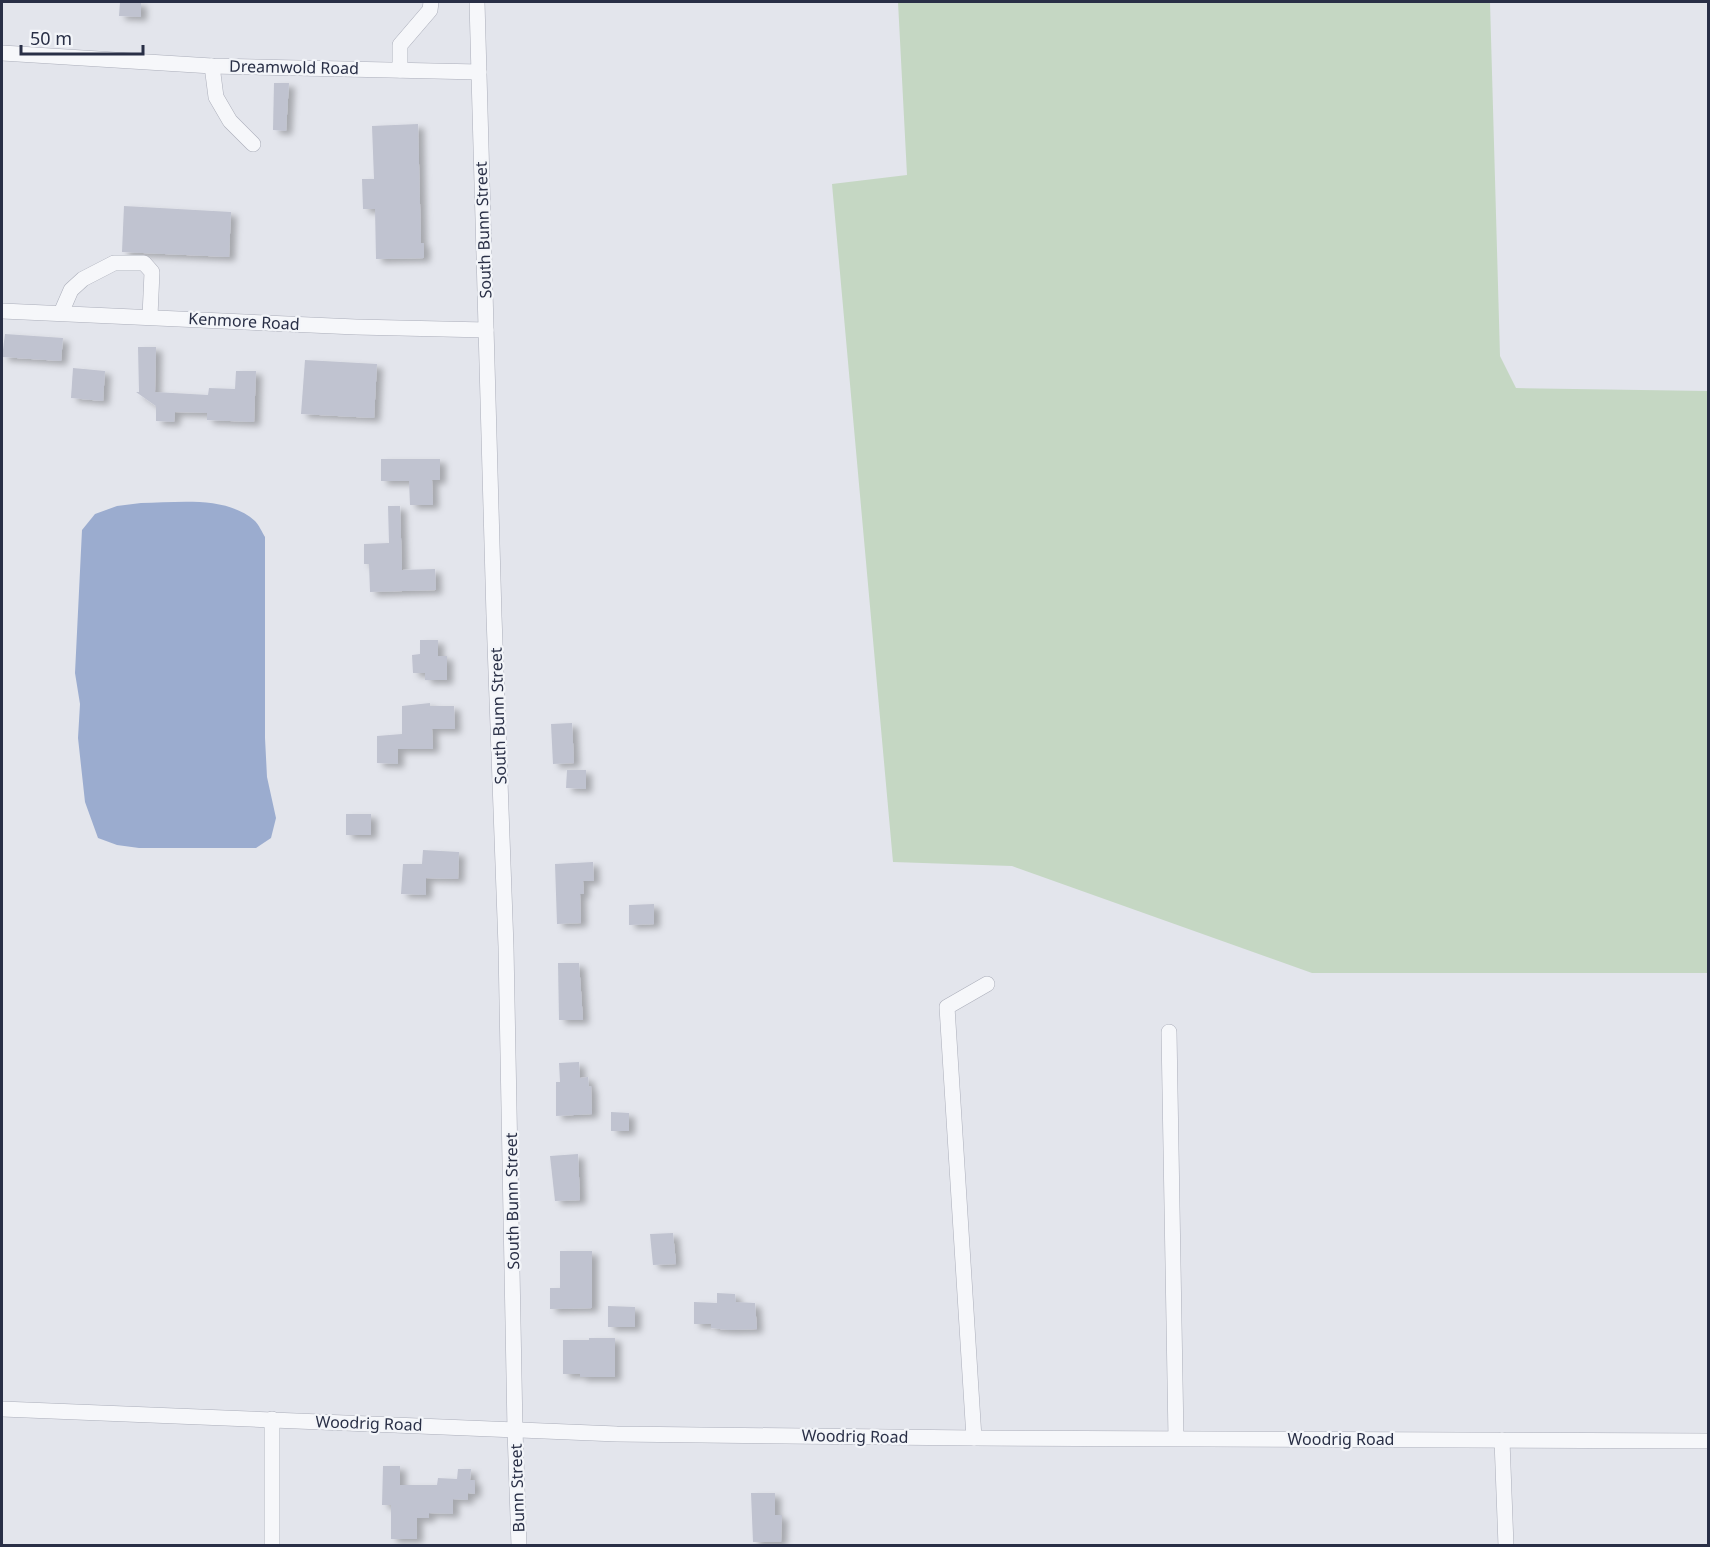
<svg xmlns="http://www.w3.org/2000/svg" width="1710" height="1547" viewBox="0 0 1710 1547" font-family="'Noto Sans',sans-serif">
<style>
.green{fill:#c5d7c3}
.water{fill:#9baccf}
.building{fill:#c0c3d0;filter:url(#shadow)}
.lines{fill:none;stroke-linecap:round;stroke-linejoin:round}
.minor-casing{stroke:#abaeba;stroke-width:16}
.minor{stroke:#f6f7fa;stroke-width:15}
.labels{text-anchor:middle;dominant-baseline:central;stroke-width:4.5;stroke-linejoin:round;paint-order:stroke}
.street-label{font-size:16px;fill:#292f46;stroke:#f3f5f9}
</style>
<defs>
<filter id="shadow"><feDropShadow dx="6" dy="4" stdDeviation="3" flood-color="#0004"/></filter>
</defs>
<rect width="100%" height="100%" fill="#e3e5ec"/>
<path class="green" d="M898 2H1490L1500 356 1516 388 1708 391V973H1312L1012 866 893 862 832 184 907 175Z"/>
<path class="water" d="M141 503C177 503 226 495 255 521 259 525 262 532 265 537V738L267 777 276 818 271 838 256 848H139L117 845 98 838 85 802 78 738 80 704 75 673 82 530 95 514 117 506Z"/>
<g class="building">
<path d="M120 2H141V17L119 16Z"/>
<path d="M274 83H289L286 131 273 130Z"/>
<path d="M418 124 421 243H424V258L376 259 375 209H363L362 179H374L372 126Z"/>
<path d="M124 206 231 212 229 257 122 252Z"/>
<path d="M5 334 63 338 61 361 2 357Z"/>
<path d="M138 347H156L155 392 208 395 209 388 235 389 236 371H256L254 422 207 420V413L175 412 174 422 156 421V406L136 392H139Z"/>
<path d="M305 360 377 364 374 418 301 414Z"/>
<path d="M73 368 105 371 103 401 71 398Z"/>
<path d="M381 459H440V480H432L433 505H410L409 481H381Z"/>
<path d="M388 506H400L402 570 435 569 436 590 370 592 369 564H364V544L389 543Z"/>
<path d="M420 640H438V656H447V680H425V673H413L412 655 420 654Z"/>
<path d="M430 703V706H454L455 729H432L433 749H398V764L377 763V736L402 734V706Z"/>
<path d="M572 723 574 763 553 764 551 724Z"/>
<path d="M567 770H586V789L566 788Z"/>
<rect x="346" y="814" width="25" height="21"/>
<path d="M423 850 459 852 458 879 426 878V895L401 894 403 864H422Z"/>
<path d="M593 862 594 881H583L584 894H580L581 923 557 924 555 864Z"/>
<path d="M654 904V924L629 925V905Z"/>
<path d="M558 963H579L583 1020H559Z"/>
<path d="M579 1062 580 1078 588 1077 589 1087 591 1086 592 1114 556 1116V1082H560L559 1063Z"/>
<path d="M611 1112 629 1113V1131H611Z"/>
<path d="M578 1154 580 1200 555 1201 550 1156Z"/>
<path d="M673 1233 676 1264 653 1265 650 1234Z"/>
<path d="M560 1251H592V1308L550 1309V1288H560Z"/>
<path d="M717 1293 735 1294 736 1302 755 1303 757 1329 729 1330 711 1328V1324H694V1302L717 1303Z"/>
<path d="M608 1306 635 1307V1327H608Z"/>
<path d="M589 1338H615V1377H580V1374H563V1340H589Z"/>
<path d="M383 1466H400V1485H437L438 1478 457 1479 458 1469H471L470 1480H475V1494L468 1493V1500L453 1499V1514L429 1513V1518H417V1539H391V1505H382Z"/>
<path d="M751 1493H775V1515H782L781 1542H753Z"/>
</g>
<g class="lines">
<defs>
<g id="minor">
<path d="M477 2 494 616 506 947 515 1430 519 1546"/>
<path d="M2 53 212 66 479 72"/>
<path d="M212 66 216 97 230 121 253 144"/>
<path d="M400 70V45L430 10 431 2"/>
<path d="M2 311 356 327 486 330"/>
<path d="M61 313 71 290 83 279 114 263H144L152 272 150 316"/>
<path d="M1169 1032 1176 1438"/>
<path d="M2 1409 617 1434 974 1438 1708 1441"/>
<path d="M272 1419V1546"/>
<path d="M974 1438 947 1007 987 984"/>
<path d="M1502 1440 1506 1546"/>
</g>
</defs>
<use href="#minor" class="minor-casing"/>
<use href="#minor" class="minor"/>
</g>
<g class="labels">
<g class="street-label">
<text transform="translate(294 67) rotate(1)">Dreamwold Road</text>
<text transform="translate(483 230) rotate(-92)">South Bunn Street</text>
<text transform="translate(244 321) rotate(3)">Kenmore Road</text>
<text transform="translate(498 716) rotate(-92)">South Bunn Street</text>
<text transform="translate(512 1201) rotate(-91)">South Bunn Street</text>
<text transform="translate(369 1423) rotate(2)">Woodrig Road</text>
<text transform="translate(855 1436) rotate(1)">Woodrig Road</text>
<text x="1341" y="1439">Woodrig Road</text>
<text transform="translate(517 1488) rotate(-92)">Bunn Street</text>
</g>
</g>
<rect width="1710" height="1547" fill="none" stroke="#292f46" stroke-width="6"/>
<path d="M21 45v9h122v-9" fill="none" stroke="#292f46" stroke-width="3"/>
<text x="30" y="45" font-size="18" fill="#292f46" stroke="#f3f5f9" stroke-width="4.5" paint-order="stroke">50 m</text>
</svg>
